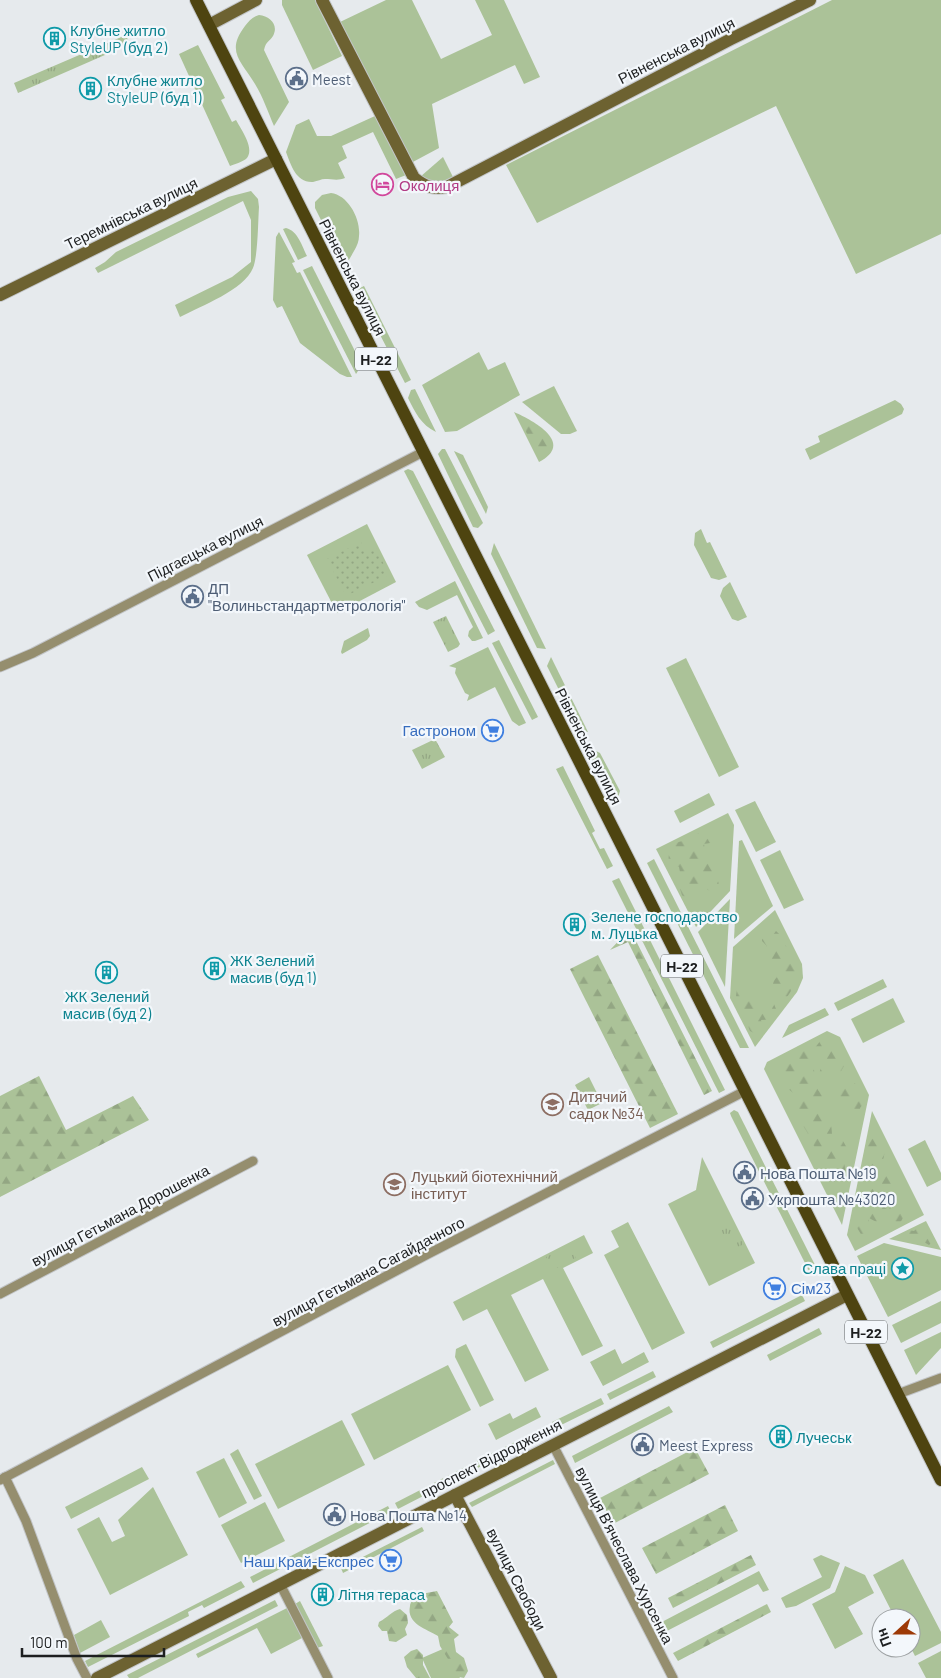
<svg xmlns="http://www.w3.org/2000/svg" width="941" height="1678" viewBox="0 0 941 1678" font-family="Barlow,sans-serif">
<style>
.grass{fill:#abc298}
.forest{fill:url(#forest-firs)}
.park{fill:url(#park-tufts)}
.garden{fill:url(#garden-dots)}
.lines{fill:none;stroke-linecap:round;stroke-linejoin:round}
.street-casing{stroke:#c2c5c8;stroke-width:11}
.secondary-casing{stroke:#c2c5c8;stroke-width:14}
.primary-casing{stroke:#c2c5c8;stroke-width:14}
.street{stroke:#958e6e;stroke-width:9}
.secondary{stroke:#6d6231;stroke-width:12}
.primary{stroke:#4e4410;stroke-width:12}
.labels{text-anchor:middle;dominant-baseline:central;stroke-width:4.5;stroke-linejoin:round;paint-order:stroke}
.shield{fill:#f3f7fb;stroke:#5d6062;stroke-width:1}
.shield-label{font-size:14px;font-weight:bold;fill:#1d1f20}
.culture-label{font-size:15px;fill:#0d838f;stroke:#f3f7fb;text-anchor:start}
.street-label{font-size:15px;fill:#1d1f20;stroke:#f3f7fb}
.service-label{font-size:15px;fill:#4e5e75;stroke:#f3f7fb;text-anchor:start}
.hotel-label{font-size:15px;fill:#b23c85;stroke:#f3f7fb;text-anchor:start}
.shop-label{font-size:15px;fill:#366cbe;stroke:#f3f7fb;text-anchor:end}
.education-label{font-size:15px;fill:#785e54;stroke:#f3f7fb;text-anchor:start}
</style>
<defs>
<pattern id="forest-firs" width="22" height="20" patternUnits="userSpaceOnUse" patternTransform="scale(1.25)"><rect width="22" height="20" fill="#abc298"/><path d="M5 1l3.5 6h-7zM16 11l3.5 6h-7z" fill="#93a683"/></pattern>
<pattern id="park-tufts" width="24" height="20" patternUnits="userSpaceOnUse" patternTransform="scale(1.25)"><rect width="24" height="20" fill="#abc298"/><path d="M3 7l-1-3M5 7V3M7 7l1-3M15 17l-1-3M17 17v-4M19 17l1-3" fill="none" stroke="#93a683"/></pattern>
<pattern id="garden-dots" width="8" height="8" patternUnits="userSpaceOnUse" patternTransform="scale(1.25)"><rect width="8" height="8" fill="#abc298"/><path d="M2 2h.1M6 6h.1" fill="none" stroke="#93a683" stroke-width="1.8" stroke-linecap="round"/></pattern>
</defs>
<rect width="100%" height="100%" fill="#e6eaed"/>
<g class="grass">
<path d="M282 0H315L342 56 313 70 282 5Z"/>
<path d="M386 0H412L441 59 492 35 475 0H504L540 77 524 84 515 65 432 104 439 148 411 163 340 22Z"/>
<path d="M832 0H941V234L856 274 776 106 537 223 506 165Z"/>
<path d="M259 15C270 16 279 25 273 36 269 42 266 41 264 50L289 102 274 126C268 112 263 97 255 84 242 62 225 52 245 26 249 21 252 17 259 15Z"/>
<path d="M198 45 225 98 221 100 232 122 236 120C241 129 256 150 246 159 242 162 235 164 230 166L179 54Z"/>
<path d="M375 116 406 175 396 179 373 132 342 146 347 158 338 163 345 178C338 181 332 179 325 179 321 179 318 181 313 182 296 183 291 165 286 152L296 125 309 119 317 136H331Z"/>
<path d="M443 157 453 177 436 184 420 177Z"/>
<path d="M251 191 258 199 259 207C258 221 258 256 253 268 244 290 201 306 180 317L175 305 232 277 251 262V220L243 201 98 273 95 268 105 262 116 252 228 197Z"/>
<path d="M331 193C348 195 361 219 359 236 359 241 357 246 354 251 351 256 350 260 345 263L341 260 315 208V202L322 195Z"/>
<path d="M286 228C298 231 302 246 307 256L298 260 283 229Z"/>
<path d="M279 232 295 262 292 263 297 273 300 272 352 377H347L340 374 300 343 282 306 277 308 273 300 276 237Z"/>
<path d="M312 266 359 359 360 368 356 374 303 270Z"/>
<path d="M364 286 411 380 405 383 376 327 380 325 369 304 366 305 358 289Z"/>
<path d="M479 352 488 370 505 362 520 395 457 431 445 432 422 385Z"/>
<path d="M554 386 577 431 570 434H561L522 402Z"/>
<path d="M415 389 436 432C421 425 415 412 408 398L411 390Z"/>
<path d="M895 400 901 404 904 409 902 414 810 460 805 449 820 442 818 436Z"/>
<path d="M514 412C534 421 575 443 539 462Z"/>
<path d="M442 449H445L483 523 478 528 473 527 438 454Z"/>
<path d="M454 451 463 455 488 507 486 514Z"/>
<path d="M408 469 413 471 495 631 488 635 404 471Z"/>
<path d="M367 524 396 582 337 613 307 555Z"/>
<path d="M701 529 707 543 710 542 727 577 719 580 711 578 694 545 695 533Z"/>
<path d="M494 543 546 649 537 648 491 554Z"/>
<path d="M455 581 483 638 475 641H472L468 636 469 631 473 627 457 595 427 610 419 607 415 602Z"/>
<path d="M730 582 747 617 738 621 732 619 720 596 723 588Z"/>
<path d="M368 628 370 636 367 640 342 654 341 652 344 641Z"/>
<path d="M499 640 538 717 532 720 492 643Z"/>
<path d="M488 647 526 723 519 726 512 721 495 687 467 701 469 695 465 693 455 673 456 668 449 666Z"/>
<path d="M551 657 588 732 579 730 547 666Z"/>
<path d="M686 658 739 767 719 777 666 668Z"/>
<path d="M592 749 600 753 620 791 617 801 614 803 587 752Z"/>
<path d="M563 766 595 831 592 833 600 849 604 848 613 866 607 869 556 769Z"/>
<path d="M709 793 715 805 680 823 674 811Z"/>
<path d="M755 801 776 842 756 852 735 810Z"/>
<path d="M728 813 734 825 730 891 696 927 656 849Z"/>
<path d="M742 840 773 906 734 939 739 841Z"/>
<path d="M780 850 804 900 784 909 760 860Z"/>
<path d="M654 859 749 1048H740L647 863Z"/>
<path d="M619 878 725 1090 719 1093 612 881Z"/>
<path d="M730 899 725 987 698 932Z"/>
<path d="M775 910 802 964 803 978 797 992 755 1047 730 998 733 947Z"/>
<path d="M883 979 887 987 838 1011 834 1003Z"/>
<path d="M893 998 905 1022 863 1043 851 1019Z"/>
<path d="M825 1008 829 1015 782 1038 789 1025Z"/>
<path d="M827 1031 840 1037 869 1095 842 1225 764 1069 767 1062Z"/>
<path d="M589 1077 602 1103 588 1110 575 1085Z"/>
<path d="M734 1110 738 1112 816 1267 809 1271 731 1116 730 1113Z"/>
<path d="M872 1111 924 1215 855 1251 847 1235Z"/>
<path d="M925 1140 941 1173V1180L927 1187 908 1149Z"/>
<path d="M702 1157 755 1263 709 1286 668 1204 696 1190Z"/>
<path d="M926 1221 941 1250 889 1239Z"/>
<path d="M628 1222 685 1333 652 1350 604 1255 619 1247 611 1231Z"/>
<path d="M584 1235 593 1253 563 1268 603 1346 582 1356 543 1279 511 1295 549 1370 525 1382 487 1309 463 1321 453 1302Z"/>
<path d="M884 1243 941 1257V1290L888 1317 857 1256Z"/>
<path d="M802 1295 805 1301 713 1348 710 1342Z"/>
<path d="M941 1301V1323L901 1343 892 1325Z"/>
<path d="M819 1328 822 1334 770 1361 767 1355Z"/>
<path d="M941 1332V1348L916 1375 904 1350Z"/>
<path d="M466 1344 494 1400 480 1407 455 1357 456 1349Z"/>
<path d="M615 1349 622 1364 644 1352 649 1362 603 1386 590 1362Z"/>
<path d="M448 1365 471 1410 374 1460 351 1414Z"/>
<path d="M653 1371 656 1377 610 1400 607 1394Z"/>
<path d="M601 1398 604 1404 555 1428 552 1422Z"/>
<path d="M669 1406 673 1412 575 1463 572 1456Z"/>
<path d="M536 1407 541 1417 496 1440 488 1424 510 1413 513 1419Z"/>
<path d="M342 1420 365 1465 278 1509 255 1464Z"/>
<path d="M546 1426 549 1432 503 1455 501 1449Z"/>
<path d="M238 1449 262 1496 254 1500 230 1454Z"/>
<path d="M494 1452 497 1458 398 1509 395 1503Z"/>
<path d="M224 1458 247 1503 219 1518 196 1472Z"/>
<path d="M553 1460 555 1464 472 1507 469 1503Z"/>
<path d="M142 1467 149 1479 71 1519 65 1507Z"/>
<path d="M153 1487 188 1555 110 1595 77 1529 99 1517 112 1542 125 1536 118 1520Z"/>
<path d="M265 1502 285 1541 241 1563 221 1525Z"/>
<path d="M388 1506 391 1512 253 1583 250 1577Z"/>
<path d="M422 1527 424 1531 343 1573 341 1568Z"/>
<path d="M821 1555 840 1563 830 1588 796 1606 786 1608 781 1598 822 1577 813 1559Z"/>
<path d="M903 1559 941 1632V1643L915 1656 911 1648V1618H895L873 1575Z"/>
<path d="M845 1566 865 1575 874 1593 848 1607 863 1634 835 1649 812 1604 835 1592Z"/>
<path d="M759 1571 769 1590 763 1592 758 1584 663 1633 658 1624Z"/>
<path d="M241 1581 245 1587 204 1608 202 1605 188 1612 189 1616 88 1667 85 1661Z"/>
<path d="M275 1600 278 1606 138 1678H129L127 1675Z"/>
<path d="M300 1601 323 1646 317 1648 295 1604Z"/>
<path d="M287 1608 302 1638 271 1654 257 1628 198 1658 196 1654Z"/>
<path d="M101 1620 110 1637 80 1653 74 1635Z"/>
<path d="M445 1648 460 1678H431L422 1658Z"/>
<path d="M941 1651V1678H926L918 1663Z"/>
</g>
<g class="forest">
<path d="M527 422H531L546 436 549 446 546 452 540 453 533 447 523 425Z"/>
<path d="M705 830 713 833 718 837 716 842 704 844 705 850 718 860 719 864 715 869 719 885 717 889 711 892 703 886V896L698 900H687L682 895 678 883 681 877 679 867 670 865C666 856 671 841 684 841 687 841 691 844 695 845L698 833Z"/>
<path d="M630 929 712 1091 704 1095 628 942 610 950Z"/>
<path d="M776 931C783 937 785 943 788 951 790 956 794 960 796 965 799 976 793 990 786 998H777C773 990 770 984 777 977L772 965 760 961 757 951 760 947 765 948 767 946 762 941V935L769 934 773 935Z"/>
<path d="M598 955 678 1114 650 1128 570 969Z"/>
<path d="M742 985C753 991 753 999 760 1008L766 1002 774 1004 776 1009 774 1019 761 1020 763 1027 759 1036 750 1031 736 996 737 988Z"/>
<path d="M829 1039C835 1041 839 1045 839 1051L836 1055V1060L844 1066 840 1073 825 1078 819 1074 822 1065 818 1063 813 1065 818 1090 827 1097 828 1101 823 1109 831 1122 832 1134 842 1139 848 1150 844 1160 846 1177 841 1183 831 1181 807 1132 797 1116 796 1095C784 1086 776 1079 778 1063L788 1055H798L802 1049H814L821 1040Z"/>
<path d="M39 1076 66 1130 133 1096 149 1120 0 1197V1096Z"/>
<path d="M850 1081C860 1085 863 1091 864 1103L860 1108 861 1119 858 1120 845 1107 838 1106 835 1100 838 1090 843 1091Z"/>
<path d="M872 1135 880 1138 885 1151 882 1165 896 1173 898 1180 894 1190C880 1185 877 1182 872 1169 871 1166 869 1164 868 1162 863 1153 868 1143 872 1135Z"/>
<path d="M864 1187H871L879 1196 883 1206 888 1210 900 1197 906 1198 909 1203 907 1207 899 1209 903 1218 900 1223 896 1225 886 1222 882 1225 869 1218 867 1235 862 1236 856 1226V1217L867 1215 865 1209 859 1201 860 1193Z"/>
<path d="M919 1226 924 1227 930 1235 932 1242 929 1245 919 1239 908 1238 904 1234 909 1230 914 1231Z"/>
<path d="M695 1448 709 1474 613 1524 600 1498Z"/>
<path d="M725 1505 738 1531 656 1574 642 1548Z"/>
<path d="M751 1555 756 1565 673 1608 668 1598Z"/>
<path d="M437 1591 453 1622 449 1627 459 1635 454 1639 456 1652 464 1658 468 1671 464 1678 459 1677 440 1646 438 1636C427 1629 406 1624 410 1606 410 1602 415 1598 416 1595Z"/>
<path d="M767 1604 771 1612 678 1661 673 1653Z"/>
<path d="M400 1609 407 1615 408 1623 405 1629 407 1635 396 1642 389 1641 387 1631H382L378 1626 379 1622C387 1618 392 1611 400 1609Z"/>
<path d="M417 1649 423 1655V1665L430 1678H416L407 1667 404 1657 411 1651Z"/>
</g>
<g class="park">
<path d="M126 35 130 44 18 93 14 83Z"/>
<path d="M446 616 460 644 458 647 448 652 433 622Z"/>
<path d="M435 739 445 757 422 769 412 750Z"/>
<path d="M733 1222 744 1244 726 1253 715 1231Z"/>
<path d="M570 1245 576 1258 553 1270 546 1257Z"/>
</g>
<path class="garden" d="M361 542 365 551 375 546 389 575 346 596 327 559Z"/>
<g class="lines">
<defs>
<g id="street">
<path d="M0 667 33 653 423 452"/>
<path d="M0 1294 253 1161"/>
<path d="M898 1394 941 1378"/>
<path d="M553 1445 673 1678"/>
<path d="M5 1477 26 1521 77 1659 87 1678"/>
<path d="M0 1480 428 1254 745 1091"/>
<path d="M280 1584 328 1678"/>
</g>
<g id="secondary">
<path d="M322 0 414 178C425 187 433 189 447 187L731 39 810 0"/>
<path d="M209 25 256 0"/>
<path d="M0 295 276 159"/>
<path d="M455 1495 551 1678"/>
<path d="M97 1678 847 1295"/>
</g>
<path id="primary" d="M196 0 941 1480"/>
</defs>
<use href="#street" class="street-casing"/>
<use href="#secondary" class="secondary-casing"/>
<use href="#primary" class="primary-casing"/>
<use href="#street" class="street"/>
<use href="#secondary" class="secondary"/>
<use href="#primary" class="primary"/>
</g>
<defs>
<symbol id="building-ring" viewBox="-11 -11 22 22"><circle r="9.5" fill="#f3f7fb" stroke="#0f9aa8" stroke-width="1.5"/><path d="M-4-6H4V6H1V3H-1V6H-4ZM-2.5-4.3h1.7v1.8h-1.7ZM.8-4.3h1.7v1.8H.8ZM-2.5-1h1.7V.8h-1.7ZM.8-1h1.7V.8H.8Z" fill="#0f9aa8"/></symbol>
<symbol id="civic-ring" viewBox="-11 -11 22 22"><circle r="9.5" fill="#f3f7fb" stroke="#5c6f8a" stroke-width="1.5"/><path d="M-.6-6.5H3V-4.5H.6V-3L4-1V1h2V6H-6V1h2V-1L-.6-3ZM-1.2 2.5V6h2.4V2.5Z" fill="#5c6f8a"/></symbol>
<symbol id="hotel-ring" viewBox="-11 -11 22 22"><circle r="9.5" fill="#f3f7fb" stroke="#d1479c" stroke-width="1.5"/><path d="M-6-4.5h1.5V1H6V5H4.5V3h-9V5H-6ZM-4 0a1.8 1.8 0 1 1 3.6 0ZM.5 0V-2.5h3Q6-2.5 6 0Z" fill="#d1479c"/></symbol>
<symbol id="supermarket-ring" viewBox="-11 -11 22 22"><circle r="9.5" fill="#f3f7fb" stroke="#3f7fe0" stroke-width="1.5"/><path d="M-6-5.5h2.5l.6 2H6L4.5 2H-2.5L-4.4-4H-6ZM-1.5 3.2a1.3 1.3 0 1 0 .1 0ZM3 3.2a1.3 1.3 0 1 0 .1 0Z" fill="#3f7fe0"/></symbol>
<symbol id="school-ring" viewBox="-11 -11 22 22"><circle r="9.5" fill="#f3f7fb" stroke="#8d6e63" stroke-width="1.5"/><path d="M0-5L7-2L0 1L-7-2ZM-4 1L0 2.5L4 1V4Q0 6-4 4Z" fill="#8d6e63"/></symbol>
<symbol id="university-ring" viewBox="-11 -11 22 22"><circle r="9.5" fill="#f3f7fb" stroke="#8d6e63" stroke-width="1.5"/><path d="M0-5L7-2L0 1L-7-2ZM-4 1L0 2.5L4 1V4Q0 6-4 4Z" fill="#8d6e63"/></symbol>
<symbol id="sight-ring" viewBox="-11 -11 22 22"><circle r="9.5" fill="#f3f7fb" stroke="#0f9aa8" stroke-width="1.5"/><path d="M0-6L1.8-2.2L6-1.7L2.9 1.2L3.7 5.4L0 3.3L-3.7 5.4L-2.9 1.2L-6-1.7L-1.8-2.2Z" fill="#0f9aa8"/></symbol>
</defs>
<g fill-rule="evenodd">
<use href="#building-ring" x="42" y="26" width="25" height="25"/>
<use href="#civic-ring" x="284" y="66" width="25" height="25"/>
<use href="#building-ring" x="78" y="76" width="25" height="25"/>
<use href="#hotel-ring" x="370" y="172" width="25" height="25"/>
<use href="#civic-ring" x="180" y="584" width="25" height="25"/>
<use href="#supermarket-ring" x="480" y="718" width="25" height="25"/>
<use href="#building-ring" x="562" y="912" width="25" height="25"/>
<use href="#building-ring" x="202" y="956" width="25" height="25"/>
<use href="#building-ring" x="94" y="960" width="25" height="25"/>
<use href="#school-ring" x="540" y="1092" width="25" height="25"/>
<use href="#civic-ring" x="732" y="1160" width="25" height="25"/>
<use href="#university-ring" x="382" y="1172" width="25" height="25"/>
<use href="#civic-ring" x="740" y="1186" width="25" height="25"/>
<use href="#sight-ring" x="890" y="1256" width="25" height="25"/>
<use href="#supermarket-ring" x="762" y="1276" width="25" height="25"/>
<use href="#building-ring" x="768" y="1424" width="25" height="25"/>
<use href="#civic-ring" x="630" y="1432" width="25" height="25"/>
<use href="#civic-ring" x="322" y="1502" width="25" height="25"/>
<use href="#supermarket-ring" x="378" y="1548" width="25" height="25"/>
<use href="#building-ring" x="310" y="1582" width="25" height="25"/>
</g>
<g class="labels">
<g class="shield">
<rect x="355" y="347.5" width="42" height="23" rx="4"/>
<rect x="661" y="954.5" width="42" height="23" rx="4"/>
<rect x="845" y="1320.5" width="42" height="23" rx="4"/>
</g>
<g class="shield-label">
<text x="376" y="359">Н-22</text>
<text x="682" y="966">Н-22</text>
<text x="866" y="1332">Н-22</text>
</g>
<g class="culture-label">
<text x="70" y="30">Клубне житло<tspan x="70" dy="17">StyleUP (буд 2)</tspan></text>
<text x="107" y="80">Клубне житло<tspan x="107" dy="17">StyleUP (буд 1)</tspan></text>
<text x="591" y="916">Зелене господарство<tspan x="591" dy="17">м. Луцька</tspan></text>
<text x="230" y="960">ЖК Зелений<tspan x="230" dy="17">масив (буд 1)</tspan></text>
<text x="107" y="996" text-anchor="middle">ЖК Зелений<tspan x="107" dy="17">масив (буд 2)</tspan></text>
<text x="886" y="1268" text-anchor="end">Слава праці</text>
<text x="796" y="1437">Лучеськ</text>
<text x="338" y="1594">Літня тераса</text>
</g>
<g class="street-label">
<text transform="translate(676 50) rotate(-27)">Рівненська вулиця</text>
<text transform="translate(131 213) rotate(-26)">Теремнівська вулиця</text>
<text transform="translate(353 277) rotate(63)">Рівненська вулиця</text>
<text transform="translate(205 548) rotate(-27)">Підгаєцька вулиця</text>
<text transform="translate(589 746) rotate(63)">Рівненська вулиця</text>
<text transform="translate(120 1215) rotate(-28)">вулиця Гетьмана Дорошенка</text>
<text transform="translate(368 1271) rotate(-28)">вулиця Гетьмана Сагайдачного</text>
<text transform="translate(491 1458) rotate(-27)">проспект Відродження</text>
<text transform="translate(625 1555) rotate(63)">вулиця Вʼячеслава Хурсенка</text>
<text transform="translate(517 1579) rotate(63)">вулиця Свободи</text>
</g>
<g class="service-label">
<text x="312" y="79">Meest</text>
<text x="208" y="588">ДП<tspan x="208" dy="17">"Волиньстандартметрологія"</tspan></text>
<text x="760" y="1173">Нова Пошта №19</text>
<text x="768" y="1199">Укрпошта №43020</text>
<text x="659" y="1445">Meest Express</text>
<text x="350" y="1515">Нова Пошта №14</text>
</g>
<g class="hotel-label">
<text x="399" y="185">Околиця</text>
</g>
<g class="shop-label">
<text x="476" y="730">Гастроном</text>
<text x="791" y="1288" text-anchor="start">Сім23</text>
<text x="374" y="1561">Наш Край-Експрес</text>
</g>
<g class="education-label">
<text x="569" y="1096">Дитячий<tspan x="569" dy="17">садок №34</tspan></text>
<text x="411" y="1176">Луцький біотехнічний<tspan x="411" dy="17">інститут</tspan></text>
</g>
</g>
<g transform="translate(896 1633) rotate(249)"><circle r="24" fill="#f3f7fb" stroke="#9da1a3"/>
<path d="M0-4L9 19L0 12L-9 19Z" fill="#9d3906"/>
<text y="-8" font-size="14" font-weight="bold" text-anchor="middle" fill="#1d1f20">Пн</text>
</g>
<path d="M22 1648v8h142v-8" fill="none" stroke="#1d1f20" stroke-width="2.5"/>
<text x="30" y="1648" font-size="15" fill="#1d1f20" stroke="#f3f7fb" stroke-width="4" paint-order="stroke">100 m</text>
</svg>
